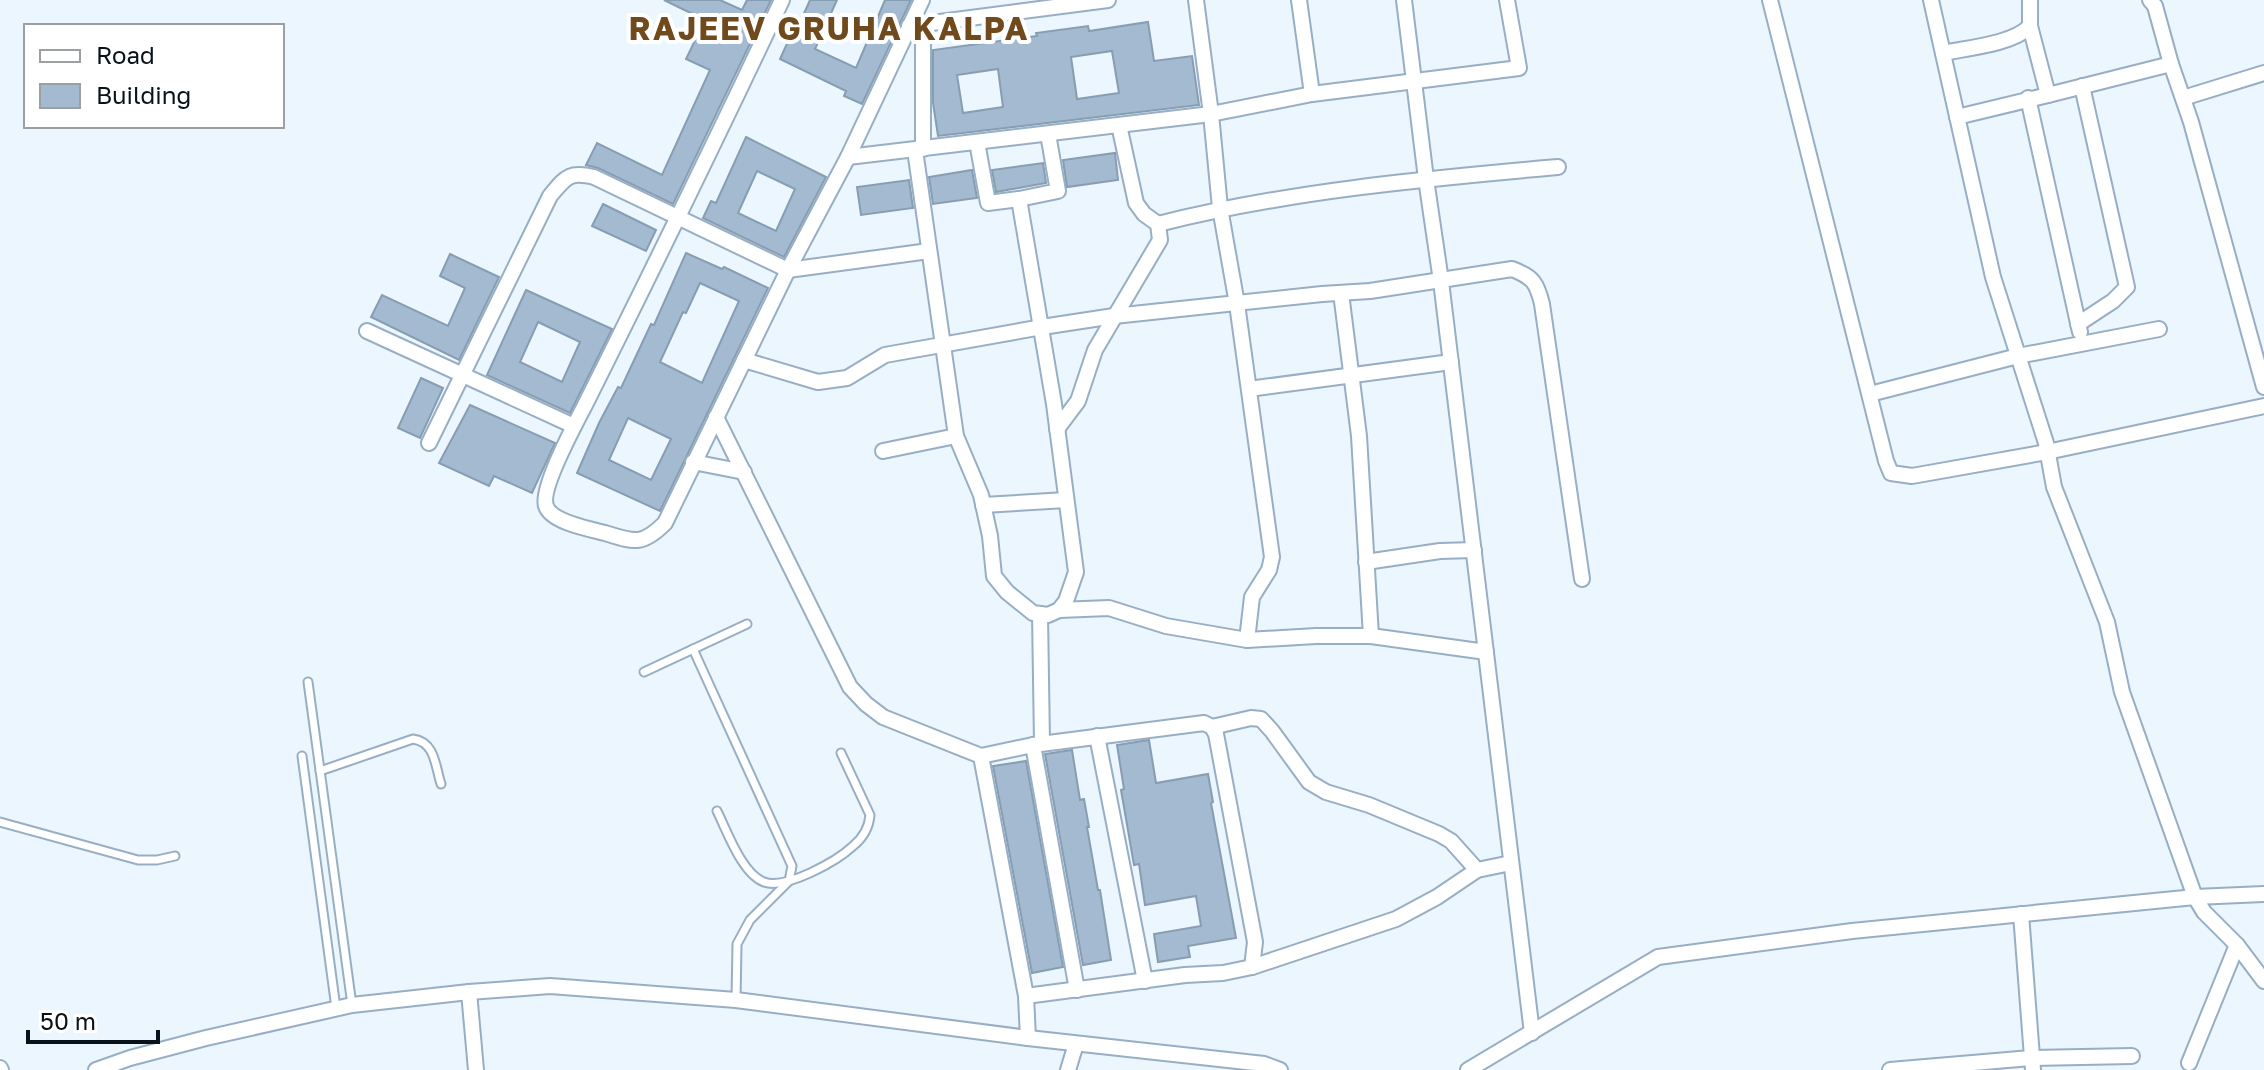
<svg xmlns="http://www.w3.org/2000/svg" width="2264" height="1070" viewBox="0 0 2264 1070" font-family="'Golos Text',sans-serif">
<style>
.building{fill:#a3bad0;stroke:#869db2;stroke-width:2;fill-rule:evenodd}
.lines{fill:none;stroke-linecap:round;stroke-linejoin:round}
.service-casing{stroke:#97aec4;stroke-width:11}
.minor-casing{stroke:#97aec4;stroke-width:18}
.service{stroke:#fff;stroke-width:7}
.minor{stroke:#fff;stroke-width:14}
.labels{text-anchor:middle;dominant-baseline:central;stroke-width:8;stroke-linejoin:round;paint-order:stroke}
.district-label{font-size:32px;font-weight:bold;letter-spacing:2px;fill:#70491c;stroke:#fff}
</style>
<rect width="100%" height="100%" fill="#ecf6ff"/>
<g class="building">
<path d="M664 0H720L742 10 747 0H771L673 204 598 168 586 165 597 143 662 175 710 70 686 59 705 20Z"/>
<path d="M810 0H837L815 49 856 68 885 0H911L862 104 844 96 846 91 780 59 790 37 793 38Z"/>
<path d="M1148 22 1154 61 1192 56 1199 105 938 136 933 103V50L1037 36 1036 33 1088 26 1089 31ZM1112 51 1119 93 1077 99 1071 57ZM998 69 1003 107 963 113 957 75Z"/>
<path d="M746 137 826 177 784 257 703 218 711 201 716 203ZM757 171 795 189 776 231 738 213Z"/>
<path d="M1115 153 1118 180 1067 187 1063 160Z"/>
<path d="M1043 163 1046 183 996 192 992 170Z"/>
<path d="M972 170 977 198 933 204 929 177Z"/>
<path d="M909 180 913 208 861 215 857 187Z"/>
<path d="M603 204 656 230 646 251 592 226Z"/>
<path d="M686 253 722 269 724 267 768 288 660 511 577 473 599 423 618 387 621 388 651 324 654 325ZM700 283 739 301 702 383 660 362 683 312 686 313ZM628 418 671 439 651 480 609 460Z"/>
<path d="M450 254 499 277 459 360 371 317 382 295 448 326 465 288 440 276Z"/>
<path d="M526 290 612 329 570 413 487 375ZM538 322 580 342 562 382 520 362Z"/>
<path d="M421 378 443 388 420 438 398 428Z"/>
<path d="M470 405 555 443 532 493 494 476 489 486 439 463Z"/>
<path d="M1149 740 1156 783 1208 774 1213 802 1211 803 1236 938 1188 946 1190 957 1158 962 1154 934 1201 926 1196 896 1145 905 1139 864 1134 865 1121 790 1124 789 1117 745Z"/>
<path d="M1072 750 1080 800 1084 799 1089 827H1087L1098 890H1100L1111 960 1083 965 1045 754Z"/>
<path d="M1026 761 1063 967 1032 973 993 766Z"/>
</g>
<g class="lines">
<defs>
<g id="service">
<path d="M693 649 792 866 789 881 750 920 737 944 736 1000"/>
<path d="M644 672 747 624"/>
<path d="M308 682 352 1005"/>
<path d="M302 756 336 1008"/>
<path d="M320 771 413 739C435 742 435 765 441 784"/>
<path d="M717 811C727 831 742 874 764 882 786 890 837 861 853 846 863 838 869 827 870 815L841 753"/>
<path d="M0 822 138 860H157L175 856"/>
</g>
<g id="minor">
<path d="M782 0C718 136 652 271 585 405 575 424 540 489 546 506 551 522 589 529 605 533 634 542 642 546 665 523L788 270 848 157 922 0"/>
<path d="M1196 0 1211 114 1220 208 1237 304 1272 557 1269 570 1252 597 1247 640"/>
<path d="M1299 0 1312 94"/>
<path d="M1404 0 1426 179 1441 281 1532 1033"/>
<path d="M1770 0 1886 461 1891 473 1912 476 2047 452 2264 406"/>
<path d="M1931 0 1993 277 2046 443 2054 487 2107 622 2122 692 2195 897 2204 912 2237 945 2264 981"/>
<path d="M2150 0 2155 6 2171 64 2191 122 2264 387"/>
<path d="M909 26 1108 0"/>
<path d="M1943 53C1967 48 2014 44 2030 26V0"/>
<path d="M2048 95 2171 64"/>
<path d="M2028 98 2080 332"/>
<path d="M2183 98 2264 73"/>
<path d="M1957 117 2048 95 2030 26"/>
<path d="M977 142 988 203 1019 199"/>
<path d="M923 149V24"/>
<path d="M915 150 956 436 981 495 990 536 994 576 1007 592 1033 613 1048 615 1059 610 1066 601 1076 572 1054 404 1019 199 1058 191 1048 134"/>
<path d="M848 157 1211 114 1312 94 1519 68 1507 0"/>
<path d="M1158 224C1288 191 1424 179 1558 167"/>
<path d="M1341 293 1359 436 1371 636"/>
<path d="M2078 324 2113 301 2127 287 2082 86"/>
<path d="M367 331 574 426"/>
<path d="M744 360 818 382 847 378 885 355 1042 327 1114 316 1322 294 1370 291 1512 269C1533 277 1537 283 1542 304L1582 579"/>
<path d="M1249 389 1451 362"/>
<path d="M1870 394 2018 356 2159 329"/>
<path d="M716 417 850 687 866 704 883 717 981 756 1033 745 1204 723 1212 727 1216 734 1255 942 1252 967 1223 973 1185 975 1026 996"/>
<path d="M1057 429 1078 401 1095 350 1160 240 1158 224 1144 214 1136 203 1119 125"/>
<path d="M429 443 550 196C566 177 569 171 594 177L788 270 929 251"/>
<path d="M883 451 956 436"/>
<path d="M693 462 744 472"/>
<path d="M983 505 1066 500"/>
<path d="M1366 562 1440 551 1474 550"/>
<path d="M1059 610 1109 608 1166 626 1247 640 1316 636H1371L1486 652"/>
<path d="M1040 614 1042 743"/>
<path d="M1212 727 1251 718 1261 719 1272 731 1309 782 1326 792 1369 805 1439 834 1451 841 1477 870"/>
<path d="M1097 736 1145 981"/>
<path d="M1033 745 1077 990"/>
<path d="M981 756 1026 996 1028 1038"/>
<path d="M2021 914 2033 1070"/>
<path d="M1252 967 1396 919 1437 897 1477 870 1511 863"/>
<path d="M469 992 476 1070"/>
<path d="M2189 1063 2237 945"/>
<path d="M0 1068 1 1070"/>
<path d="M96 1070 130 1058 206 1038 352 1005 469 992 550 986 736 1000 1028 1038 1264 1064 1280 1070"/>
<path d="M1068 1070 1076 1044"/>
<path d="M1468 1070 1658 957 1852 931 2195 897 2264 894"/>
<path d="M1890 1070 2031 1058 2132 1056"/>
</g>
</defs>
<use href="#service" class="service-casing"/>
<use href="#minor" class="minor-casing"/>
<use href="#service" class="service"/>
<use href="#minor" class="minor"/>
</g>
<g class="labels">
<g class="district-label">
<text x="829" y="28">RAJEEV GRUHA KALPA</text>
</g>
</g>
<rect x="24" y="24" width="260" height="104" fill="#ffffff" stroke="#9da0a3" stroke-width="2"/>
<rect x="40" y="50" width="40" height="12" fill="#ffffff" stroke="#9da0a3" stroke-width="2"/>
<text x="96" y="64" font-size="24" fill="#091119">Road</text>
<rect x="40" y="84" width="40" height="24" fill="#a3bad0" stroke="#9da0a3" stroke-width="2"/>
<text x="96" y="104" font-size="24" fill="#091119">Building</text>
<path d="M28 1030v12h130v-12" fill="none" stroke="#091119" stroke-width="4"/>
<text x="40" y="1030" font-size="24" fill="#091119" stroke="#ffffff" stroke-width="6" paint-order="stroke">50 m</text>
</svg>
